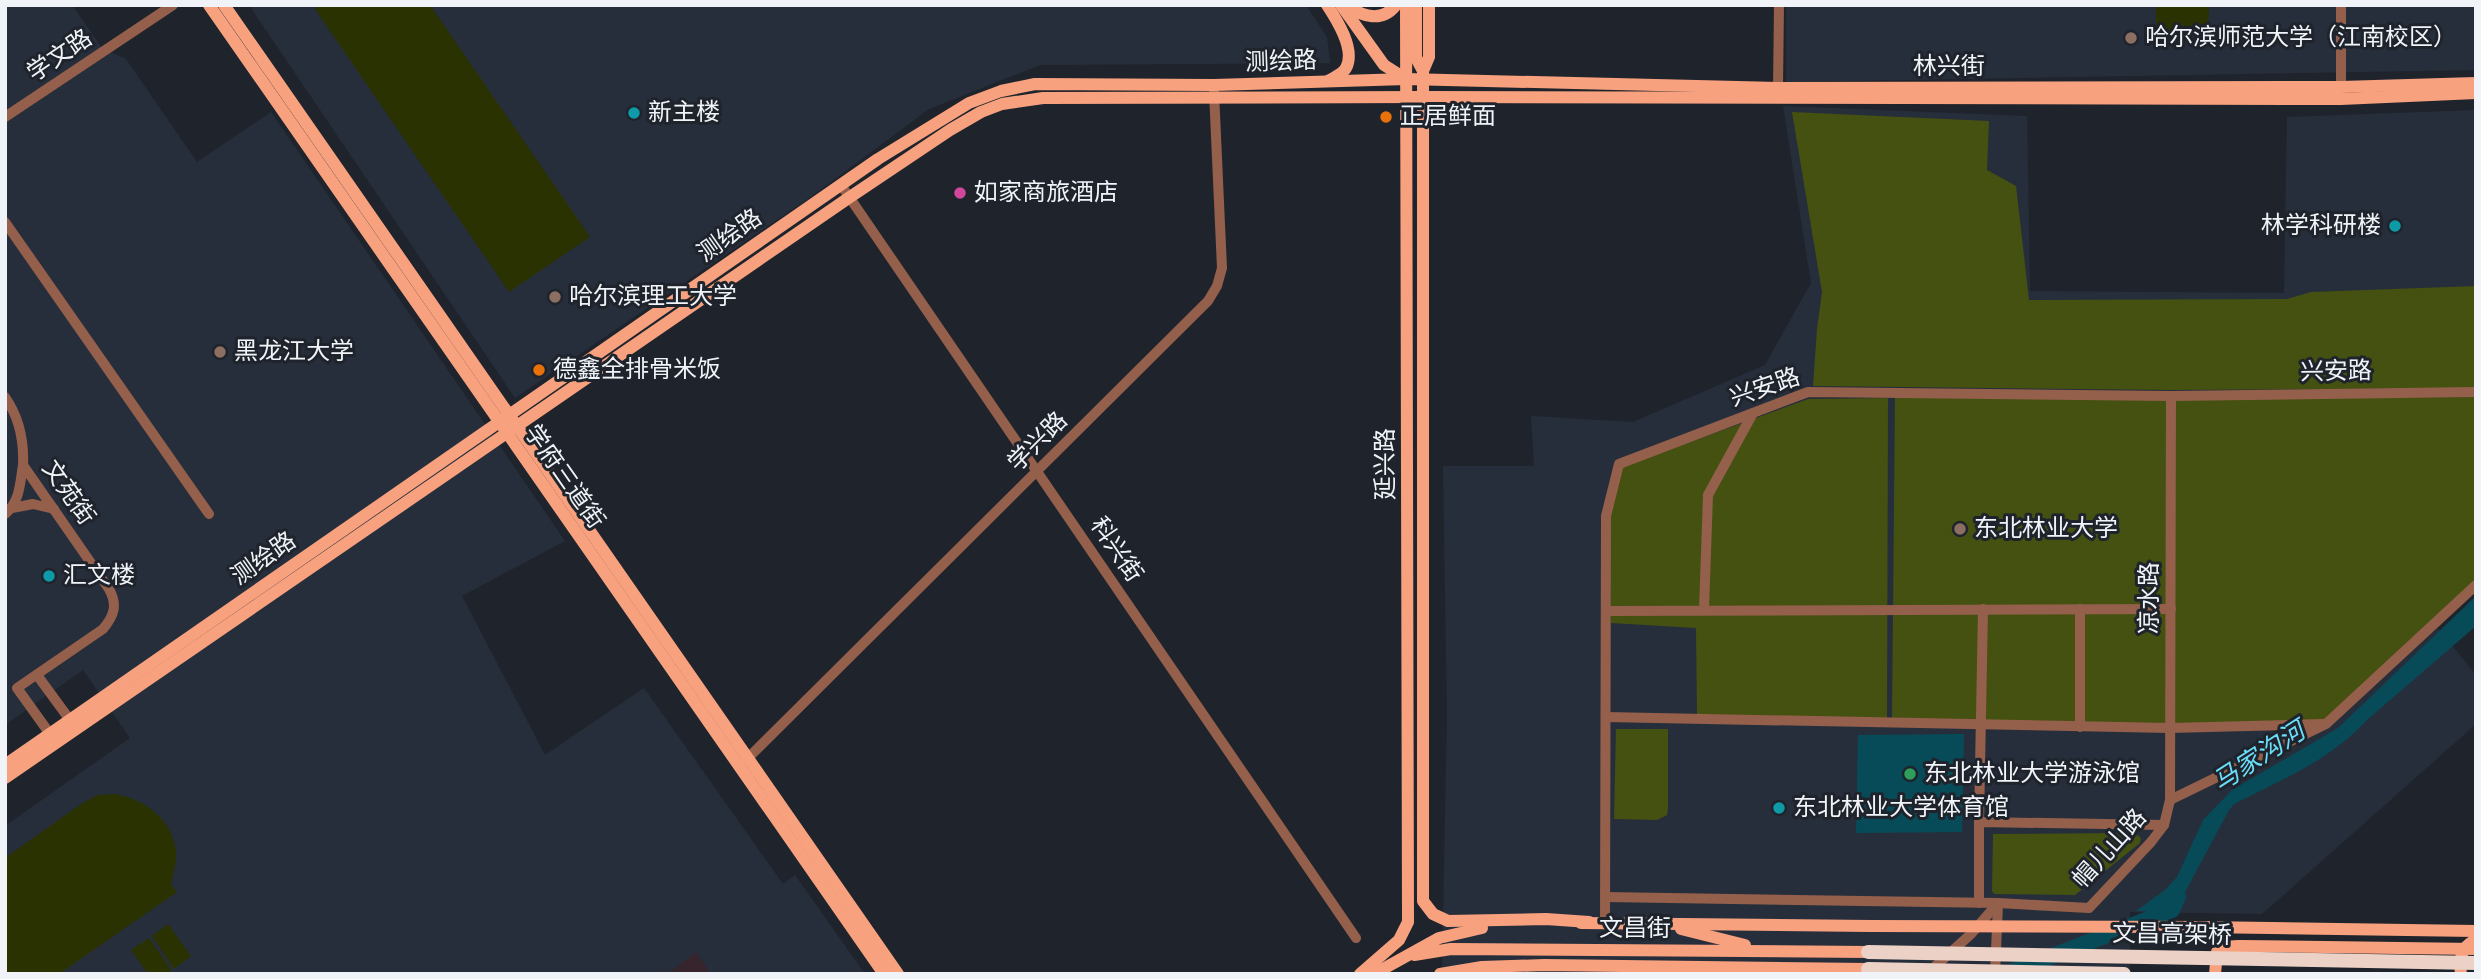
<svg xmlns="http://www.w3.org/2000/svg" width="2481" height="979" viewBox="0 0 2481 979" font-family="'Alegreya Sans','Noto Sans SC',sans-serif">
<style>
.built{fill:#272e3b}
.industrial{fill:#36252c}
.green{fill:#2a3201}
.forest{fill:#455111}
.water{fill:#074b59}
.lines{fill:none;stroke-linecap:round;stroke-linejoin:round}
.river{stroke:#074b59;stroke-width:16}
.minor{stroke:#945f4b;stroke-width:10}
.major{stroke:#f8a17f;stroke-width:12}
.major-bridge{stroke:#f8a17f;stroke-width:12}
.highway-bridge{stroke:#ecd1c7;stroke-width:14}
.education-dot{fill:#8d6e63;stroke:#1f242c;stroke-width:2.5}
.culture-dot{fill:#0f9aa8;stroke:#1f242c;stroke-width:2.5}
.food-dot{fill:#e8710a;stroke:#1f242c;stroke-width:2.5}
.hotel-dot{fill:#d1479c;stroke:#1f242c;stroke-width:2.5}
.leisure-dot{fill:#2e9e5b;stroke:#1f242c;stroke-width:2.5}
.labels{text-anchor:middle;dominant-baseline:central;stroke-width:6;stroke-linejoin:round;paint-order:stroke}
.poi-label{font-size:24px;fill:#f0f4f9;stroke:#1f242c;text-anchor:start}
.street-label{font-size:24px;fill:#f0f4f9;stroke:#1f242c}
.water-label{font-size:26px;font-style:italic;fill:#6addf9;stroke:#1f242c}
</style>
<rect width="100%" height="100%" fill="#1f242c"/>
<g class="built">
<path d="M5 5H72L102 48 126 59 197 162 271 112 565 541 462 596 545 755 644 688 783 884 795 875 865 974H711L696 953 668 974H5V826L130 738 83 670 5 725Z"/>
<path d="M249 5H1306L1327 37 1330 63 1040 65 929 109 812 196 515 398Z"/>
<path d="M1786 5H2476V70L1786 82Z"/>
<path d="M1783 106 2027 116 2030 291 2284 293 2287 117 2476 110V592L2438 628 2476 675V724L2262 914 2130 912V974H1442L1447 714 1443 466H1534L1531 416 1633 422 1765 365 1811 283Z"/>
</g>
<path class="industrial" d="M696 952 711 974H668Z"/>
<g class="green">
<path d="M321 5H430L590 237 509 292 315 9Z"/>
<path d="M2156 5H2209L2208 34 2156 33Z"/>
<path d="M114 794C144 799 172 818 176 851 177 862 173 873 171 884L177 892 59 974H5V858L81 804 98 795Z"/>
<path d="M168 924 191 956 174 969 152 936Z"/>
<path d="M149 938 171 970 166 974H148L131 950Z"/>
</g>
<g class="forest">
<path d="M1792 112 1989 121 1987 170 2016 186 2029 300 2287 299 2311 292 2476 286V388L2173 390 1813 386 1817 329 1822 292Z"/>
<path d="M1895 397 2167 399V723L1892 722Z"/>
<path d="M2476 397V579L2325 721 2174 725V398Z"/>
<path d="M1888 398 1887 719 1697 714 1696 628 1611 623 1610 518 1622 467 1808 399Z"/>
<path d="M1616 729H1668V809L1667 815 1657 820 1614 819Z"/>
<path d="M2127 833 2139 836 2141 839 2140 843 2075 895 1994 894 1992 891 1993 834Z"/>
</g>
<g class="water">
<path d="M2476 596V626L2367 720C2330 760 2282 780 2234 804L2229 810 2175 911H2136L2165 890 2177 877 2203 820 2232 790 2338 728Z"/>
<path d="M1964 734 1962 832 1856 833 1858 735Z"/>
</g>
<g class="lines">
<path class="river" d="M2011 972 2172 910 2178 896"/>
<g class="minor">
<path d="M2341 87V5"/>
<path d="M1778 88 1779 5"/>
<path d="M5 117 173 5"/>
<path d="M841 185 1356 938"/>
<path d="M5 222 209 514"/>
<path d="M5 397C19 417 24 442 23 465L109 589C118 605 114 616 103 629L17 688 50 734"/>
<path d="M12 508 33 504 54 509"/>
<path d="M5 514C20 502 20 483 23 465"/>
<path d="M1704 610 1708 495 1753 413"/>
<path d="M1606 611 2171 609"/>
<path d="M37 675 70 720"/>
<path d="M1606 717 2170 728 2322 724"/>
<path d="M2080 727V609"/>
<path d="M744 762 1208 301 1217 286 1222 268 1214 92"/>
<path d="M2170 800 2171 396"/>
<path d="M1979 822 1983 609"/>
<path d="M1605 897 1998 903 2089 908 2151 842 2164 825 2170 800 2326 724 2476 585"/>
<path d="M1979 903V822L2164 825"/>
<path d="M1605 922 1606 516 1619 464 1808 392 2171 396 2476 392"/>
<path d="M1930 971 1971 934 1998 903"/>
<path d="M1995 974 1998 904"/>
</g>
<g class="major">
<path d="M209 5 884 974"/>
<path d="M224 5 898 974"/>
<path d="M1327 5C1337 20 1356 50 1346 68 1342 75 1334 77 1328 81"/>
<path d="M1341 5 1384 65 1406 79"/>
<path d="M1346 5C1363 17 1382 23 1396 5"/>
<path d="M1416 5V58L1423 71"/>
<path d="M1429 5V57L1423 71V901L1433 914 1448 921 1546 919 1589 922"/>
<path d="M5 765 878 159 969 103 1001 91 1035 84 1214 85 1406 79 1778 88 2341 87 2476 83"/>
<path d="M5 778 850 197 950 130 981 112 1002 104 1043 98 1424 97 2341 99 2476 93"/>
<path d="M1581 923 1871 926"/>
<path d="M2201 927 2476 931"/>
<path d="M1681 929 1745 945"/>
<path d="M1414 955 1451 949 1868 952"/>
<path d="M1360 974 1399 940 1408 922 1406 5"/>
<path d="M1374 974 1439 938 1482 928"/>
<path d="M1440 974 1482 967 1544 965 1868 969"/>
<path d="M2215 974 2217 952 2222 947 2239 946"/>
<path d="M2461 974C2459 959 2461 946 2476 940"/>
</g>
<g class="major-bridge">
<path d="M1871 926 2201 927"/>
<path d="M2239 946 2476 949"/>
</g>
<g class="highway-bridge">
<path d="M1868 952 2476 963"/>
<path d="M1868 969 2124 974"/>
</g>
</g>
<g class="education-dot">
<circle cx="2131" cy="38" r="7"/>
<circle cx="555" cy="297" r="7"/>
<circle cx="220" cy="352" r="7"/>
<circle cx="1960" cy="529" r="7"/>
</g>
<g class="culture-dot">
<circle cx="634" cy="113" r="7"/>
<circle cx="2395" cy="226" r="7"/>
<circle cx="49" cy="576" r="7"/>
<circle cx="1779" cy="808" r="7"/>
</g>
<g class="food-dot">
<circle cx="1386" cy="117" r="7"/>
<circle cx="539" cy="370" r="7"/>
</g>
<circle class="hotel-dot" cx="960" cy="193" r="7"/>
<circle class="leisure-dot" cx="1910" cy="774" r="7"/>
<g class="labels">
<g class="poi-label">
<text x="2145" y="38">哈尔滨师范大学（江南校区）</text>
<text x="648" y="113">新主楼</text>
<text x="1400" y="117">正居鲜面</text>
<text x="974" y="193">如家商旅酒店</text>
<text x="2381" y="226" text-anchor="end">林学科研楼</text>
<text x="569" y="297">哈尔滨理工大学</text>
<text x="234" y="352">黑龙江大学</text>
<text x="553" y="370">德鑫全排骨米饭</text>
<text x="1974" y="529">东北林业大学</text>
<text x="63" y="576">汇文楼</text>
<text x="1924" y="774">东北林业大学游泳馆</text>
<text x="1793" y="808">东北林业大学体育馆</text>
</g>
<g class="street-label">
<text transform="translate(60 56) rotate(-34)">学文路</text>
<text transform="translate(1281 62) rotate(-2)">测绘路</text>
<text x="1949" y="67">林兴街</text>
<text transform="translate(730 236) rotate(-35)">测绘路</text>
<text transform="translate(2336 372) rotate(-1)">兴安路</text>
<text transform="translate(1765 388) rotate(-19)">兴安路</text>
<text transform="translate(1038 442) rotate(-45)">学兴路</text>
<text transform="translate(1386 464) rotate(-90)">延兴路</text>
<text transform="translate(564 477) rotate(55)">学府三道街</text>
<text transform="translate(68 493) rotate(55)">文苑街</text>
<text transform="translate(1116 550) rotate(56)">科兴街</text>
<text transform="translate(264 559) rotate(-35)">测绘路</text>
<text transform="translate(2150 598) rotate(-90)">凉水路</text>
<text transform="translate(2110 849) rotate(-48)">帽儿山路</text>
<text x="1635" y="929">文昌街</text>
<text transform="translate(2172 935) rotate(1)">文昌高架桥</text>
</g>
<g class="water-label">
<text transform="translate(2259 757) rotate(-33)">马家沟河</text>
</g>
</g>
<rect width="2481" height="979" fill="none" stroke="#f0f4f9" stroke-width="14"/>
</svg>
